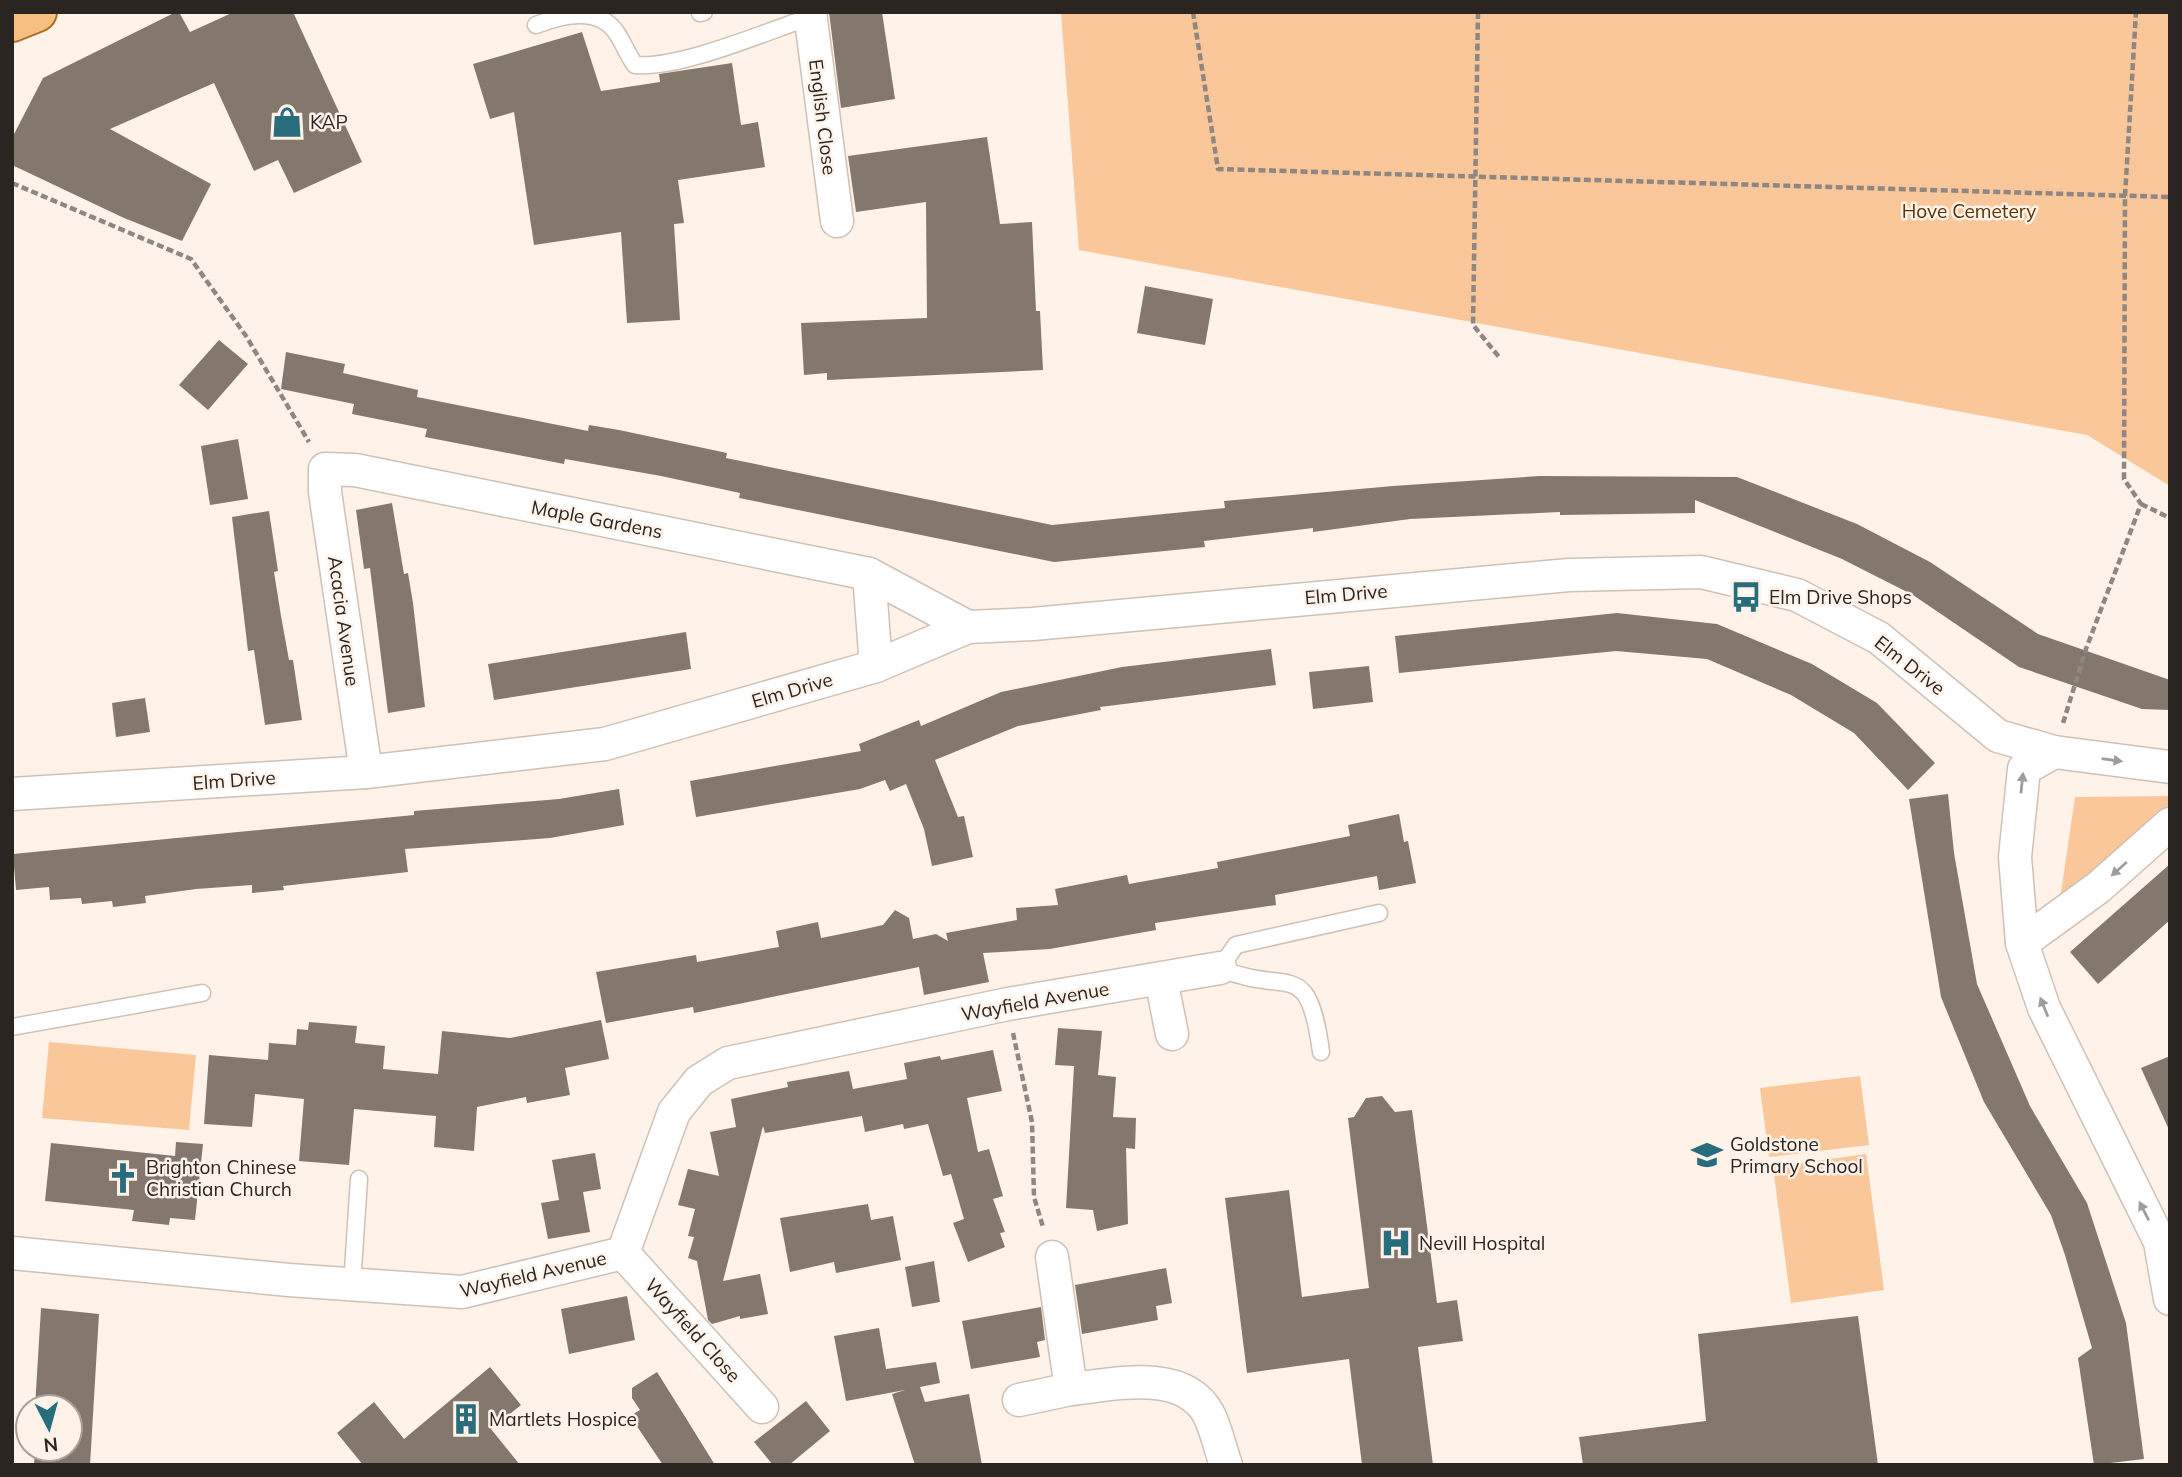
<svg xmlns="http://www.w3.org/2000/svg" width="2182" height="1477" viewBox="0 0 2182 1477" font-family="Mulish,sans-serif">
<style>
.green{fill:#f9c79a}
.building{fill:#84786d}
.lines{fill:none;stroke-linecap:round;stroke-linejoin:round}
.lane-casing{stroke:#cec1b5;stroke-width:19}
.street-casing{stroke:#cec1b5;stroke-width:35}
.primary-casing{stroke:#ab6e28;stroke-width:42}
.path{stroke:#8f8781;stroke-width:4.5;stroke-dasharray:7 3.5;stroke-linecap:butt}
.lane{stroke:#fff;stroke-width:16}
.street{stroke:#fff;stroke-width:32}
.primary{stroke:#f7c080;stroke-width:38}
.oneway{fill:#9f9d9b}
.labels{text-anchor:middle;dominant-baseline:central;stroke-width:5;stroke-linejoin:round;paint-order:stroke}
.street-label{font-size:19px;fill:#2a2521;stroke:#fef2e9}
.poi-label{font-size:19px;fill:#2a2521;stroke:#fef2e9;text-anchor:start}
.park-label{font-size:19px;fill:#593304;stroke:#fef2e9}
</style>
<rect width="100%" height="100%" fill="#fef2e9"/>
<g class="green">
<path d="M1061 12H2170V486L2087 435 1079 250Z"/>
<path d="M2170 796V808L2058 913 2075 797Z"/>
<path d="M49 1042 196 1055 189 1130 42 1118Z"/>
<path d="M1860 1076 1869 1145 1769 1157 1760 1088Z"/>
<path d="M1866 1154 1884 1290 1791 1303 1773 1167Z"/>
</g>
<g class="building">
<path d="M176 12H179L190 32 234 12H293L362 162 294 193 278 160 254 171 214 83 110 129 211 184 182 241 124 218 12 165V138L43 78Z"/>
<path d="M829 12H882L895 99 841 108Z"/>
<path d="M582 32 601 91 660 82 659 74 732 63 741 125 758 122 765 167 678 180 684 223 674 224 680 320 627 323 621 232 534 245 514 112 490 119 473 64Z"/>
<path d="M987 137 1000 224 1032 222 1036 311H1040L1043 370 827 380V373L804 375 801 323 927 318 926 202 856 212 848 156Z"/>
<path d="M1145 286 1213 299 1205 345 1137 333Z"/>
<path d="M219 340 248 364 208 410 179 385Z"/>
<path d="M286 352 345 364 343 373 418 390 417 397 588 431 589 425 619 430 727 453 726 458 1052 525 1225 508 1224 501 1393 486 1540 476 1737 477 1857 524 1930 562 2038 634 2170 680V710L2142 709 2019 667 1913 595 1842 559 1695 500V513L1560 515V512L1410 519 1313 532V528L1204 541 1205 547 1054 562 739 498 740 493 661 476 565 459 564 464 425 437 427 429 352 414 354 404 281 389Z"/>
<path d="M238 439 248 499 210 505 201 446Z"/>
<path d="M392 503 404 574 408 573 413 603 425 707 388 713 370 568 364 569 356 510Z"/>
<path d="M269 511 278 571 274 572 281 616 289 660H293L302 720 265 725 254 650 248 651 232 517Z"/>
<path d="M1617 613 1717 624 1812 664 1877 703 1935 763 1908 790 1854 733 1791 695 1707 659 1616 651 1399 673 1395 636Z"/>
<path d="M686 632 691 669 494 700 488 664Z"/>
<path d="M1271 649 1276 685 1100 707 1101 710 1018 726 935 760 958 817 964 816 973 857 932 866 924 829 906 784 890 791 885 780 860 789 696 817 690 781 861 751 859 744 919 720 921 726 1001 692 1122 667Z"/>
<path d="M1369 666 1373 702 1313 709 1309 672Z"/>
<path d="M145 698 150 732 116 737 112 703Z"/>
<path d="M619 789 624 825 550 838 405 849 408 872 283 886 284 890 252 893V885L196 889 145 896 146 903 113 907 112 901 82 904 81 898 50 900 49 887 16 890 13 854 414 815V811L559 799Z"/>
<path d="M1948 794 1954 853 1977 984 2030 1106 2087 1203 2126 1323 2144 1459 2094 1465 2078 1358 2092 1348 2065 1255 2051 1215 1984 1102 1941 997 1909 799Z"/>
<path d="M1399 814 1404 842 1408 841 1416 883 1379 890 1377 876 1275 895 1276 905 1155 923 1156 930 1050 949 983 953 989 982 924 995 919 967 694 1013 693 1007 606 1023 596 972 696 955 697 962 779 947 776 931 818 922 821 938 856 931 883 925 895 910 909 918 913 939 936 934 948 941 946 933 1017 920 1016 908 1058 905 1055 889 1127 875 1129 884 1218 868 1217 862 1350 836 1348 825Z"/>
<path d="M2170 864V920L2098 984 2070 952Z"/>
<path d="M601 1020 609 1059 565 1068 570 1095 527 1103 526 1097 477 1107 474 1151 434 1147 436 1116 354 1109 349 1165 299 1161 304 1099 255 1094 252 1127 204 1124 209 1055 268 1060 269 1043 296 1045 297 1029 308 1030 309 1022 357 1026 355 1043 385 1046 383 1069 438 1074 442 1031 510 1038Z"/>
<path d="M1058 1028 1102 1031 1098 1075 1116 1077 1113 1117 1136 1118 1135 1149 1126 1148 1128 1224 1097 1231 1093 1210 1066 1208 1074 1066 1055 1065Z"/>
<path d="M993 1050 1002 1091 967 1098 978 1152 989 1149 1003 1196 993 1199 1005 1232 1000 1233 1005 1247 968 1262 953 1223 964 1219 951 1174 943 1176 928 1124 904 1129 903 1124 865 1132 862 1116 765 1133 763 1126 723 1281 760 1274 768 1314 740 1319V1316L712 1324 708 1320 697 1261 688 1258 694 1237 688 1236 695 1209 678 1205 688 1169 719 1176 710 1132 736 1127 731 1099 788 1087 787 1082 849 1071 853 1089 907 1079 904 1063 940 1056 941 1060Z"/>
<path d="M2170 1056V1132L2141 1068Z"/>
<path d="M1382 1096 1395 1112 1412 1110 1437 1303 1457 1300 1463 1341 1418 1347 1433 1465H1362L1349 1359 1247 1373 1225 1198 1289 1190 1302 1297 1369 1288 1348 1118 1354 1117 1366 1098Z"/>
<path d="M176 1142 203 1144 195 1220 170 1218 169 1225 132 1221 134 1210 45 1201 51 1143 175 1156Z"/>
<path d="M595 1153 601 1189 583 1192 590 1232 548 1239 541 1203 559 1200 552 1160Z"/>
<path d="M868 1204 871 1220 893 1216 901 1260 836 1273 834 1262 790 1272 780 1218Z"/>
<path d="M934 1261 940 1302 912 1307 905 1267Z"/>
<path d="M1166 1268 1172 1303 1156 1306 1158 1320 1082 1334 1075 1285Z"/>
<path d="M627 1296 635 1340 569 1354 561 1309Z"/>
<path d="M1041 1307 1045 1340 1037 1342 1040 1357 971 1369 962 1321Z"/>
<path d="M41 1308 99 1314 90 1465H34L35 1449H70V1407H35Z"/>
<path d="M1858 1316 1878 1465H1583L1579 1437 1706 1421 1698 1334Z"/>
<path d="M879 1328 886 1369 936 1362 940 1383 920 1387 925 1402 969 1394 982 1465H915L892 1394 905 1390 846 1401 834 1336Z"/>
<path d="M490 1367 521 1405 491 1429 520 1465H363L337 1433 374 1402 404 1439Z"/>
<path d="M657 1372 684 1415 715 1465H663L630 1416 640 1410 632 1398V1388Z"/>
<path d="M806 1401 830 1431 789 1465H773L754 1442Z"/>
</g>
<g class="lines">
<defs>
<g id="lane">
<path d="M700 13 704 12"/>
<path d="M536 25C562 15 600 5 618 35 624 45 628 55 635 65 680 69 765 32 810 17"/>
<path d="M12 1027 202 993"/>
<path d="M1321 1052C1308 953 1287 998 1220 968L1236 945 1379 913"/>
<path d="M352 1285 359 1179"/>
</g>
<g id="street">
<path d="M810 12 837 221"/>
<path d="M869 574 876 666"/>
<path d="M2054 752 2024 769 2015 857 2022 943 2044 1008 2160 1242 2170 1299"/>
<path d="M366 772 325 492V469L355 470 869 574 968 627"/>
<path d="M12 794 366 772 605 744 876 666 968 627 1033 624 1569 575 1701 572 1797 595 1879 638 1998 736 2054 752 2170 767"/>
<path d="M2022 943 2099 887 2170 824"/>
<path d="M1161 979 1172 1034"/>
<path d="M12 1253 289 1280 462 1292 623 1253 674 1112 699 1081 728 1063 1008 1004 1220 968"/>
<path d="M623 1253 762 1407"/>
<path d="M1052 1257 1071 1389C1112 1385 1182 1367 1208 1413 1216 1428 1220 1448 1226 1465"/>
<path d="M1019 1400 1071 1389"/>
</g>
<path id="primary" d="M12 22 37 12"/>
</defs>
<use href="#lane" class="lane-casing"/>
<use href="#street" class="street-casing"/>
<use href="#primary" class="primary-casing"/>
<g class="path">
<path d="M1193 12 1218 169 2170 197"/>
<path d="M1478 12 1473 325 1499 357"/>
<path d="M12 183 191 259 246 336 309 442"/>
<path d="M2141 504 2170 518"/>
<path d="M2063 723 2086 649 2141 504 2124 479 2125 196 2136 12"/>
<path d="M1013 1033 1032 1122 1034 1197 1043 1227"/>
</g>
<use href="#lane" class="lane"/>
<use href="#street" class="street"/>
<use href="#primary" class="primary"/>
</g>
<defs><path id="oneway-solid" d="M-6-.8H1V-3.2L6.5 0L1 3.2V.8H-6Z" transform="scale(1.75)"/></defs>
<g class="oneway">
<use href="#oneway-solid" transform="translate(2112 760) rotate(8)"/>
<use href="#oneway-solid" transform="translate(2022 783) rotate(-84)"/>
<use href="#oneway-solid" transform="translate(2119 869) rotate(138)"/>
<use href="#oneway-solid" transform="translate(2044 1007) rotate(-112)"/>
<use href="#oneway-solid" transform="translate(2144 1211) rotate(-117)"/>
</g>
<defs>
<symbol id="shop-bare" viewBox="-9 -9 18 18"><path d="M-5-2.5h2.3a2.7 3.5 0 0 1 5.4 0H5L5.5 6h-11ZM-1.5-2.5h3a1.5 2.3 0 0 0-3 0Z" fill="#276d7b" stroke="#fef2e9" stroke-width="2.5" paint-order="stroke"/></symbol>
<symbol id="bus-bare" viewBox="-9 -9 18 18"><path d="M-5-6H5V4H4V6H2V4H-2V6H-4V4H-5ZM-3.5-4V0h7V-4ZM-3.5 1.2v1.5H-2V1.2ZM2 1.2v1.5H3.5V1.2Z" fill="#276d7b" stroke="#fef2e9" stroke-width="2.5" paint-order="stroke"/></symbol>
<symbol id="school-bare" viewBox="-9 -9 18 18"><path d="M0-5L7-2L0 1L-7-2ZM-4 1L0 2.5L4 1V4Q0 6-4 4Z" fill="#276d7b" stroke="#fef2e9" stroke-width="2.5" paint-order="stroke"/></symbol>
<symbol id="church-bare" viewBox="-9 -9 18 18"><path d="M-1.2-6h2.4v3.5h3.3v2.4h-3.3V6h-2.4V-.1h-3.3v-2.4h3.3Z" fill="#276d7b" stroke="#fef2e9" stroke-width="2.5" paint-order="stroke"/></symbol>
<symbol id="hospital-bare" viewBox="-9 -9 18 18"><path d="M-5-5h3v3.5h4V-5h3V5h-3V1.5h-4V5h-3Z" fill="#276d7b" stroke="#fef2e9" stroke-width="2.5" paint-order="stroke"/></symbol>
<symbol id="building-bare" viewBox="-9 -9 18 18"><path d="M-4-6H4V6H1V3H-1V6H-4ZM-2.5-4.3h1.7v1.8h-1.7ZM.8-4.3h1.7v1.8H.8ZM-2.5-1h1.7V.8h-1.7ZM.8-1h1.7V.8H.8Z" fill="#276d7b" stroke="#fef2e9" stroke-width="2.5" paint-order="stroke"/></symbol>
</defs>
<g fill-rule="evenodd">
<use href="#shop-bare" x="265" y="100" width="44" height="44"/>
<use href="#bus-bare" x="1724" y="575" width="44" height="44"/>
<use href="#school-bare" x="1685" y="1133" width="44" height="44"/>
<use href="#church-bare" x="101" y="1156" width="44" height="44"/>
<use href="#hospital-bare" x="1374" y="1221" width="44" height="44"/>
<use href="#building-bare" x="444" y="1397" width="44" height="44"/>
</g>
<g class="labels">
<g class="street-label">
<text transform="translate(823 117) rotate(83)">English Close</text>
<text transform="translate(597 519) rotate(11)">Maple Gardens</text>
<text transform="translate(1346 594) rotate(-5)">Elm Drive</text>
<text transform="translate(344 621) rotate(82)">Acacia Avenue</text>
<text transform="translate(1910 665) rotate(38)">Elm Drive</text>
<text transform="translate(792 690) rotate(-16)">Elm Drive</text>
<text transform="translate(234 780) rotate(-4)">Elm Drive</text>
<text transform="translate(1035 1001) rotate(-10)">Wayfield Avenue</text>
<text transform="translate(533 1274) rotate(-13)">Wayfield Avenue</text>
<text transform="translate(693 1330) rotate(48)">Wayfield Close</text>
</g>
<g class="poi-label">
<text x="310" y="122">KAP</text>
<text x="1769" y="597">Elm Drive Shops</text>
<text x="1730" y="1144">Goldstone<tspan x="1730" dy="22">Primary School</tspan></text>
<text x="146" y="1167">Brighton Chinese<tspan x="146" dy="22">Christian Church</tspan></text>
<text x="1419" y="1243">Nevill Hospital</text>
<text x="489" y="1419">Martlets Hospice</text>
</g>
<g class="park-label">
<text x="1969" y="211">Hove Cemetery</text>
</g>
</g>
<rect width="2182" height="1477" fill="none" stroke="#2a2521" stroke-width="28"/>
<g transform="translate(49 1428) rotate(174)"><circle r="33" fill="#fef2e9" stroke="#a9a099" stroke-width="2"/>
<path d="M0-5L12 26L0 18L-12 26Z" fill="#276d7b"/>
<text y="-10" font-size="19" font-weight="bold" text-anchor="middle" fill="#2a2521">N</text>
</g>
</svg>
